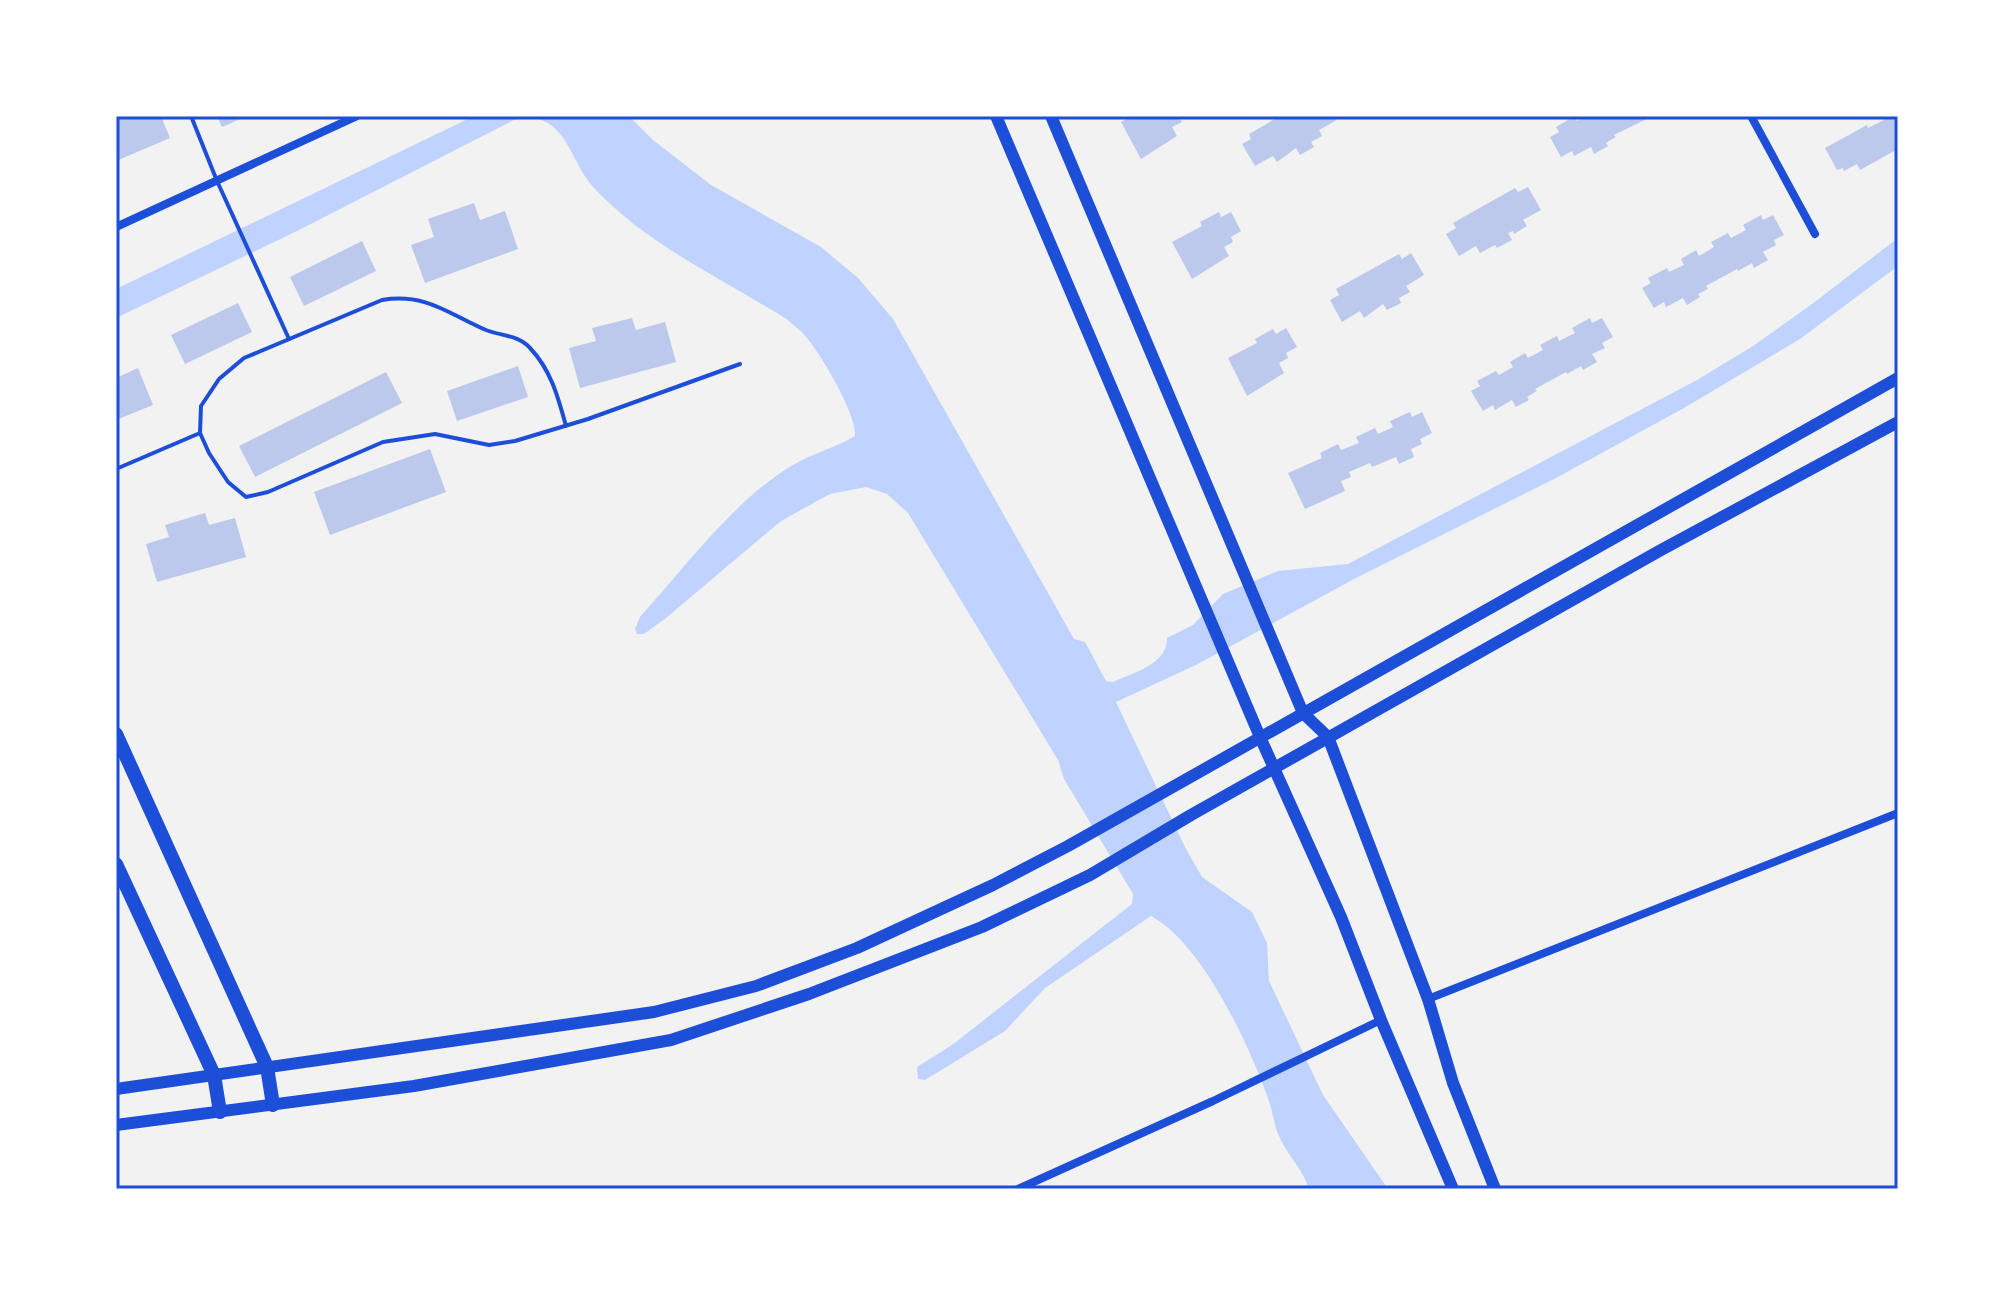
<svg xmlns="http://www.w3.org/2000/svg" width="2014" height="1305" viewBox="0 0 2014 1305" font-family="Rubik,sans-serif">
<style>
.water{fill:#bfd3fe}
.building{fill:#bdc9ec}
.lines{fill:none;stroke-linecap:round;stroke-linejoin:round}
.service{stroke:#1d4ed8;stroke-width:4}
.minor{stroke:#1d4ed8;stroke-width:8}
.secondary{stroke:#1d4ed8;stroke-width:12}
.primary{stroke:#1d4ed8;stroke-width:14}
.neatline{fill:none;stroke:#1d4ed8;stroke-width:3}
</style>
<rect width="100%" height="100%" fill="#f2f2f2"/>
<path class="water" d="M474 116H629L653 140 711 185 821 247 858 278 893 319 1074 639 1085 642 1106 681 1113 682C1133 673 1168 664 1167 638L1193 625 1223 594 1278 571 1348 564 1697 380 1753 346 1812 304 1898 238V266L1800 339 1684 408 1556 478 1356 578 1196 665 1116 702 1186 849 1202 877 1252 912 1267 943 1269 981 1323 1095 1388 1189H1309C1302 1167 1288 1157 1279 1136 1274 1125 1273 1112 1269 1101 1250 1047 1203 944 1151 916L1045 988 1005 1031 925 1080 918 1079 917 1067 952 1045 1132 904 1133 894 1064 779 1058 760 908 513 887 494 866 487 830 494 781 521 666 618 644 634H637L635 629 640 617C684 568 736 498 793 465 813 453 835 448 855 436 857 415 822 356 807 338 802 331 794 326 788 320 723 279 647 245 594 188 568 159 567 113 518 118L299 230 116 318V289Z"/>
<g class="building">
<path d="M116 116H161L170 138 116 161Z"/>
<path d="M217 116H247L222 127Z"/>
<path d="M1132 116H1179L1182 122 1172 127 1177 136 1141 159 1121 122Z"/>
<path d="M1280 116H1335L1337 120 1319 130 1322 136 1311 142 1314 147 1300 155 1296 148 1277 162 1273 156 1255 166 1242 144 1251 139 1249 134Z"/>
<path d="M1575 116 1577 121 1587 116H1653L1614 135 1616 137 1606 143 1608 146 1594 154 1591 147 1574 156 1572 151 1561 157 1550 137 1559 132 1556 127Z"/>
<path d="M1882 116H1898V149L1860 170 1857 164 1844 171 1843 168 1837 170 1825 148 1867 125 1868 128 1884 120Z"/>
<path d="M1528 187 1541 210 1523 220 1527 226 1514 234 1513 231 1508 233 1512 240 1497 248 1495 245 1480 253 1476 246 1459 256 1446 234 1456 228 1453 223 1515 188 1518 192Z"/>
<path d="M474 203 480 220 505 211 518 249 425 283 411 245 434 237 428 219Z"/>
<path d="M1219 212 1221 217 1231 212 1241 231 1231 237 1233 242 1224 247 1229 256 1192 279 1172 242 1202 226 1200 222Z"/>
<path d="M1761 215 1763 220 1773 215 1784 235 1774 240 1776 245 1763 252 1768 260 1754 268 1752 263 1738 271 1737 269 1706 286 1708 289 1698 294 1700 297 1687 305 1683 298 1666 307 1664 302 1654 308 1642 288 1651 283 1648 278 1667 268 1669 272 1684 265 1681 259 1696 250 1699 256 1714 247 1711 242 1728 233 1731 238 1746 230 1743 225Z"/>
<path d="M362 241 376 271 304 306 290 277Z"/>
<path d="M1411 253 1424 275 1406 286 1410 292 1399 298 1401 303 1387 310 1383 304 1364 318 1360 311 1342 322 1330 300 1339 295 1336 289 1399 254 1402 259Z"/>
<path d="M238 303 252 332 185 364 171 335Z"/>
<path d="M632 318 636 330 665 322 676 362 580 388 569 348 596 341 592 328Z"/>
<path d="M1590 318 1592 323 1602 318 1613 337 1602 343 1605 348 1592 354 1597 362 1583 370 1581 366 1567 374 1566 372 1535 389 1537 391 1527 397 1529 400 1516 407 1512 400 1495 410 1493 405 1483 411 1471 391 1480 386 1477 381 1496 371 1499 375 1513 367 1510 362 1525 353 1528 358 1543 350 1540 345 1557 336 1559 341 1575 333 1572 328Z"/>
<path d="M1286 328 1297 347 1286 353 1288 358 1279 363 1284 373 1247 396 1228 358 1257 343 1255 339 1273 329 1276 334Z"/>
<path d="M518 366 528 397 457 421 447 391Z"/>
<path d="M138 368 153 405 116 420V378Z"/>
<path d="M386 372 402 403 255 477 239 446Z"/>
<path d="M1410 412 1412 417 1422 412 1432 433 1420 439 1422 444 1411 449 1414 457 1399 464 1396 457 1372 467 1370 463 1349 472 1351 477 1341 481 1345 491 1305 509 1288 473 1322 458 1320 453 1338 444 1341 450 1359 443 1356 437 1375 428 1378 434 1393 427 1390 421Z"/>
<path d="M430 449 446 492 330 535 314 492Z"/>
<path d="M205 513 209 525 235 518 246 557 157 582 146 544 169 537 165 525Z"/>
</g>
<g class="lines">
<g class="service">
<path d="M191 116 217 181 289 339"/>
<path d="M566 426C558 397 551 370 530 348 519 335 501 336 486 330 447 313 426 293 382 300L244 358 219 379 201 406 200 433 209 453 228 482 246 497 268 492 383 442 435 434 489 445 515 441 588 419 740 364"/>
<path d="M116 469 200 433"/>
</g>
<g class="minor">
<path d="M1751 116 1815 234"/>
<path d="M116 227 357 116"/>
<path d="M1428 999 1898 813"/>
<path d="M1018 1189 1213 1101 1381 1020"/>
</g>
<g class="secondary">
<path d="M996 116 1260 737 1341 917 1381 1020 1453 1189"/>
<path d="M1051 116 1303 713 1328 737 1428 999 1453 1083 1495 1189"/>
<path d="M116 1089 654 1012 756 986 857 948 993 885 1068 846 1898 378"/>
<path d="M116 1125 414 1086 671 1040 809 994 982 927 1090 875 1191 815 1661 550 1898 422"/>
</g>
<g class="primary">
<path d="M116 734 267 1067 273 1105"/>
<path d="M116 864 214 1075 220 1112"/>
</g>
</g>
<rect width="2014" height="1305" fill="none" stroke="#ffffff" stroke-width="236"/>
<rect x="118" y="118" width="1778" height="1069" class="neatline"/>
</svg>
